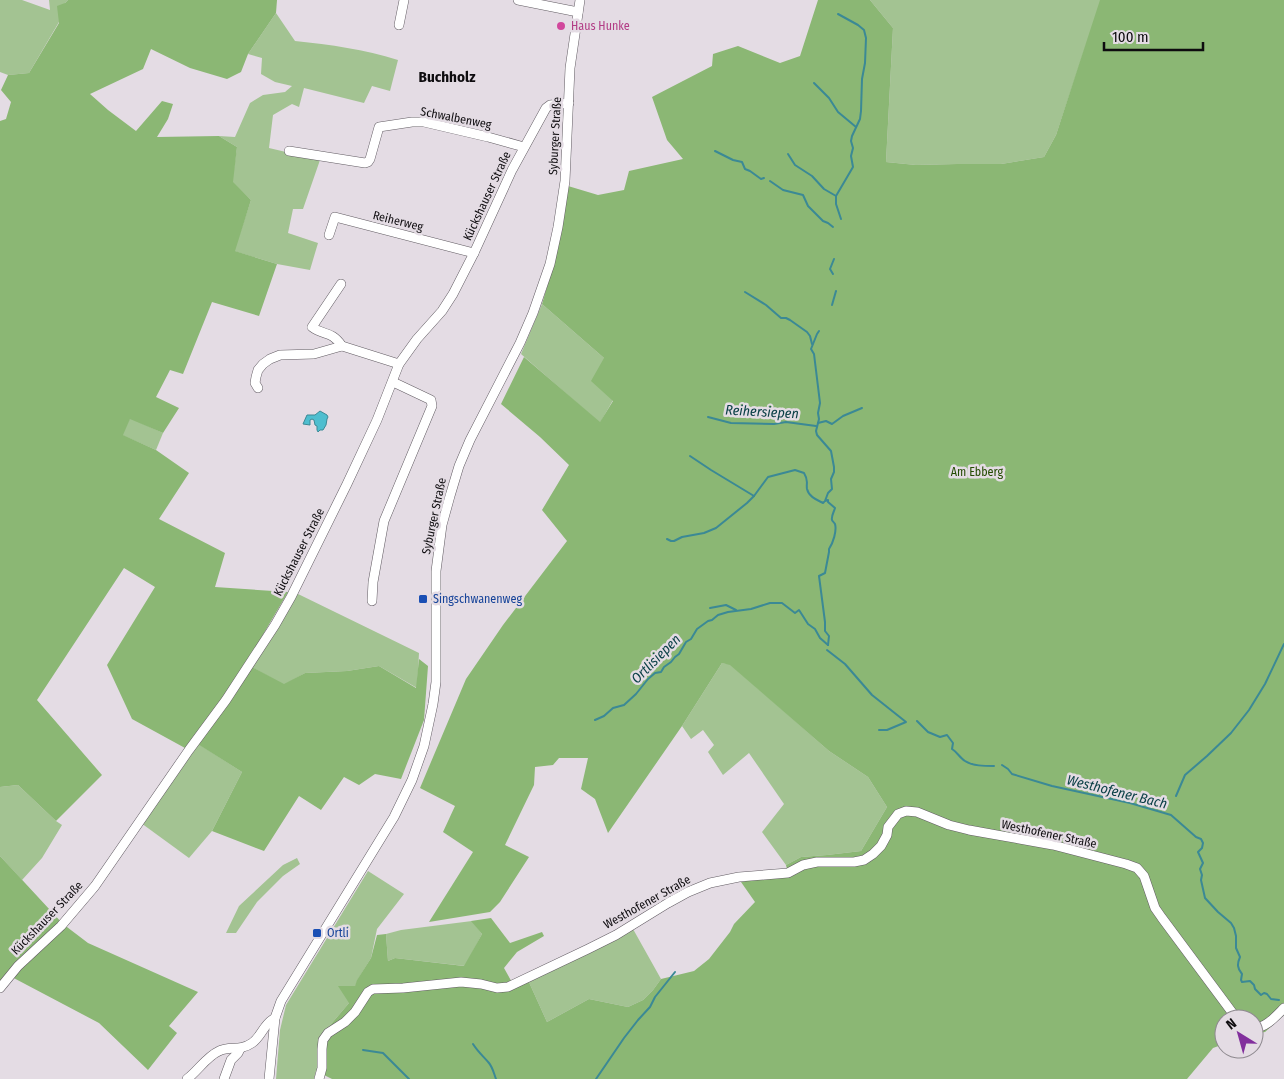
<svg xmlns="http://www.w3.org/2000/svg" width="1284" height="1079" viewBox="0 0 1284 1079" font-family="'Fira Sans Condensed',sans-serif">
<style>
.green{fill:#a3c392}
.forest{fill:#8bb774}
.water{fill:#4ebecf;stroke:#3b8995}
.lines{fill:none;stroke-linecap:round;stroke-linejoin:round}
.stream{stroke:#3b8995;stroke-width:2}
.minor-casing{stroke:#625c63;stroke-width:10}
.minor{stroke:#fff;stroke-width:9}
.hotel-dot{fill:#d1479c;stroke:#e4dce4;stroke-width:2}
.transit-dot{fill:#1a4fb4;stroke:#e4dce4;stroke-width:2}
.labels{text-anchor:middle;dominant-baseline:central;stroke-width:5;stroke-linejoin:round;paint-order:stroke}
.hotel-label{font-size:12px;fill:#b23c85;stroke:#e4dce4;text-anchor:start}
.street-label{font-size:12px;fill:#0e0c0f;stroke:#e4dce4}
.park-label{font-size:12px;fill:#254c03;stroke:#e4dce4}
.transit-label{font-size:12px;fill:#164399;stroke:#e4dce4;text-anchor:start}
.water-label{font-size:14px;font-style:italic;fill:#0b4047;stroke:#e4dce4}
.quarter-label{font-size:15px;font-weight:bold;fill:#0e0c0f;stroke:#e4dce4}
</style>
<rect width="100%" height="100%" fill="#e4dce4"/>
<g class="green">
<path d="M0 0H22L50 10 49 0H68L65 3 59 22 29 73 8 75 0 72Z"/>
<path d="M870 0H1101L1056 135 1044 157 1001 164H957L916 165 886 162 893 28Z"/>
<path d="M276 13 295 41C331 45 364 49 398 60L390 91 372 86 364 103 304 88 299 107 292 104 273 115 269 148 320 160 303 209H293L288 233 318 243 310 270 277 264 234 251 251 200 232 182 237 147 219 136 235 137 250 103 263 95 285 92 292 86 275 82 261 74 262 58 248 54Z"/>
<path d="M542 304 604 358 613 400 600 423 521 354Z"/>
<path d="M130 418 163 433 156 450 122 435Z"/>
<path d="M296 593 419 653 417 688 379 666 347 671 305 673 284 685 252 667Z"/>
<path d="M722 663 730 664 829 751 868 777 887 807 861 851 827 855 801 857 786 865 762 832 784 804 749 753 723 775 708 752 714 745 703 730 691 739 682 726Z"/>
<path d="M197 743 242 772 212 831 189 858 141 823Z"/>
<path d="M18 785 56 821 62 825 42 858 22 880 0 856V787Z"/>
<path d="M297 858 300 864 283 876 257 902 236 933H226L239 906 283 865Z"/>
<path d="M368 871 404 894 377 929 371 958 358 979 349 1003 326 1030 314 1079H276L280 1030 286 1005Z"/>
<path d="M472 921 482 934 465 966 395 958 388 961 386 934 401 930Z"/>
<path d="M633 929 661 979 653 990 643 1000 628 1007 589 999 547 1022 528 980Z"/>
</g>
<g class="forest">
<path d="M68 0H277L276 13 248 54 241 72 227 79 190 68 151 49 143 69 90 94 108 110 136 131 162 101 173 104 168 119 157 137 219 136 237 147 233 182 251 200 235 251 277 264 259 316 212 302 183 374 170 370 156 397 179 408 163 433 130 419 123 435 156 450 189 473 159 519 225 553 215 587 288 592 247 662 254 668 284 684 305 673 347 671 379 666 416 688 419 659 428 666 424 720 401 779 375 774 359 785 344 777 321 810 299 796 264 851 212 831 242 772 193 741 185 748 132 719 107 665 155 587 124 568 37 700 102 775 56 821 18 785 0 787V121L6 119 11 102 1 90 8 75 29 73 59 23 57 6 65 3Z"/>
<path d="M818 0H870L893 28 886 162 916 165 957 164H1001L1044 157 1056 135 1100 0H1284V1015L1265 1032 1254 1034V1019H1224V1044L1213 1048 1187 1079H332L316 1071 326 1030 349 1003 338 986H355L357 980 371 958 377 935 386 934 388 961 395 958 464 966 482 934 471 921 491 918 510 943 542 932 544 936 517 952 504 968 514 986 528 980 547 1022 589 999 628 1007 643 1000 653 990 661 979 694 971 709 959 730 932 734 924 755 902 741 882 788 873 786 865 801 857 827 855 861 851 887 807 868 777 829 751 730 665 722 663 682 726 608 833 595 799 581 789 588 758H559L553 765 535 767 534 785 505 845 529 857 500 902 490 912 429 922 473 852 443 832 455 806 420 788 466 679 503 625 567 541 542 510 569 465 540 437 501 404 524 357 600 422 613 401 591 381 604 358 542 304 554 263 568 186 598 195 624 190 629 171 683 159 667 140 652 97 712 66 713 54 738 46 780 63 800 56Z"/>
<path d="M0 856 63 924 88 943 198 992 169 1026 177 1033 148 1070 99 1023 8 975 0 984Z"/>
</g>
<path class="water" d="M320 411 327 415 328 417 327 419 326 425 323 430H320L318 432 317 430V426L315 425 314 420 312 419 310 420V425L303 424 307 415H315Z"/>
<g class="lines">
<g class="stream">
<path d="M838 14 858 25 864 30 866 38 865 63 862 79 861 111 860 119 852 136 851 141 853 148 851 156 853 167 836 196V204L841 219"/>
<path d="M814 83 829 98 838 112 856 127"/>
<path d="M715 151 733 160 742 162 745 169 750 171 761 179 764 178"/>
<path d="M788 154 795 165 812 176 824 189 836 196"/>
<path d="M770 181 783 190 803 195 808 206 823 221 828 223 833 227"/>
<path d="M833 274 830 269 834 259"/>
<path d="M745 292 766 305 781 318H786L790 320 807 332 810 336 812 344"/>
<path d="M832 305 836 291"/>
<path d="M819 331 817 334 811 349 814 354 820 403 818 413 819 419 816 431 817 435 831 451 834 467V472L831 479 832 489 828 493 825 501 828 500V502L835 508C834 512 831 516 832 520 832 521 834 522 835 524 837 531 833 543 829 549V552L825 573 819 576 825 622V631L829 636 828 645"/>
<path d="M708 417 731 423 774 424 786 422 816 426"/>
<path d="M818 423 826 421 832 424 843 416 862 408"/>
<path d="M690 456 711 470 754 496"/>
<path d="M667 539 671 541H674L682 537 704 533 716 528 747 503 754 496 768 477 795 470 804 473C809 481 806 482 807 489 809 497 817 500 823 503L824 502"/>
<path d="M710 608 726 605 736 610"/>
<path d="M827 650 845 664 872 695 906 722 887 730H879"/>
<path d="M595 720 604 716 613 708 624 705 636 694 648 679 655 673 661 672 664 667 671 662 675 657 679 654 686 642 691 639 697 629 708 621 712 620 718 615 728 612 751 609 770 603H782L795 613 799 610 808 624 815 629 820 638 828 645"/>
<path d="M917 721 928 732 940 737 947 735 953 743 952 749C957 752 960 758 965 761 973 766 984 766 994 766"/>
<path d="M1002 765 1008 769 1012 774 1052 786 1130 803 1171 815 1196 837 1201 839 1203 843 1202 848 1198 852 1203 863 1200 869 1202 875 1201 880 1205 898 1218 912 1231 923 1234 928 1236 936V948L1240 957C1237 964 1237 968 1242 974L1241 980 1242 982 1250 981 1254 985 1255 989 1261 995 1264 993 1267 994 1271 999 1279 1000"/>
<path d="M1176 796 1185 775 1207 756 1231 733 1249 710 1265 684 1284 644"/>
<path d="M473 1044C478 1052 484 1057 489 1063 493 1068 494 1074 496 1079"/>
<path d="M363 1050 383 1053 409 1079"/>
<path d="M596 1079 624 1038 638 1020 650 1007 655 997 675 972"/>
</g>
<defs>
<g id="minor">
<path d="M518 0 578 12"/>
<path d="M399 25 404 0"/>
<path d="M289 151 365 163 368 162 370 159 379 127 412 122H424L488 137 524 147"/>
<path d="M329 235 335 217 474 253"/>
<path d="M341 284 312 327C324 336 331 330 342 346"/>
<path d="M258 388 255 383 256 377 258 370 263 364 270 359 280 355 314 354 342 346 399 364"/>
<path d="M372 601 373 582 384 521 432 406 431 400 393 382"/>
<path d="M0 988 18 966 61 926 95 886 189 750 226 700 275 625 291 597 347 484 377 420 399 364 417 339 442 311 453 294 474 253 512 170 546 108 550 105 569 103"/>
<path d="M1254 1028C1266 1028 1276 1016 1284 1008"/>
<path d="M187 1079C198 1071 206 1057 219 1051 230 1045 239 1052 252 1043 262 1036 264 1023 275 1018"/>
<path d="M224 1079 231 1060 238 1053 240 1049"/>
<path d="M269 1079 275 1018 281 1001 394 817 412 780 424 746 433 704 436 682V571L442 525 450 496 459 466 470 440 520 343 533 313 550 264 558 227 565 181 570 68 580 0"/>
<path d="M319 1079 322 1068V1049L323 1040 328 1033 345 1022 355 1012 368 992 373 989 403 988 461 982 481 984 497 988 508 987 588 949 616 935 668 903 688 892 710 883 739 877 788 873 803 865 817 862H854L864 860 873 854 881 846 887 835 888 827 898 814 906 811 917 812 949 825 969 830 1053 845 1126 864 1137 868 1144 876 1155 908 1162 918 1237 1019"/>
</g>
</defs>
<use href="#minor" class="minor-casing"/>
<use href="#minor" class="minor"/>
</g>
<circle class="hotel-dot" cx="561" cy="26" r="5"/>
<g class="transit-dot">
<rect x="418" y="594" width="10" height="10" rx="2.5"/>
<rect x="312" y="928" width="10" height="10" rx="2.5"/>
</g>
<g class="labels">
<g class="hotel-label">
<text x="571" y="26">Haus Hunke</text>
</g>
<g class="street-label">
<text transform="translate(456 118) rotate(11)">Schwalbenweg</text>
<text transform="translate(555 136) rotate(-87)">Syburger Straße</text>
<text transform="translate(487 196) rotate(-65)">Kückshauser Straße</text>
<text transform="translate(398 221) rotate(14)">Reiherweg</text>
<text transform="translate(434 516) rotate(-78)">Syburger Straße</text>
<text transform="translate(299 552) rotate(-63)">Kückshauser Straße</text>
<text transform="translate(1049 834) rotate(12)">Westhofener Straße</text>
<text transform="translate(647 902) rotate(-29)">Westhofener Straße</text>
<text transform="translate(47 918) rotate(-46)">Kückshauser Straße</text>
</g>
<g class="park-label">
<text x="977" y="472">Am Ebberg</text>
</g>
<g class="transit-label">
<text x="433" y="599">Singschwanenweg</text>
<text x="327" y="933">Ortli</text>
</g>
<g class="water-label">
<text transform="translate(762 412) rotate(3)">Reihersiepen</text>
<text transform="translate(656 659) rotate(-45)">Ortlisiepen</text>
<text transform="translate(1117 792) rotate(14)">Westhofener Bach</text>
</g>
<g class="quarter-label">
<text x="447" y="77">Buchholz</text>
</g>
</g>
<g transform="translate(1239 1034) rotate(323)"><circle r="24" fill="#e4dce4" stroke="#8e898f"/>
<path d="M0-4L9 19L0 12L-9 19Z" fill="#822f9d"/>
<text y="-8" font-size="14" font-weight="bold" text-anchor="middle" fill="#0e0c0f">N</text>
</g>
<path d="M1104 42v8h99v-8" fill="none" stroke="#0e0c0f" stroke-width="2.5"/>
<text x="1112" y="42" font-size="15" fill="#0e0c0f" stroke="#e4dce4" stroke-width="4" paint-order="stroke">100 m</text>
</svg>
